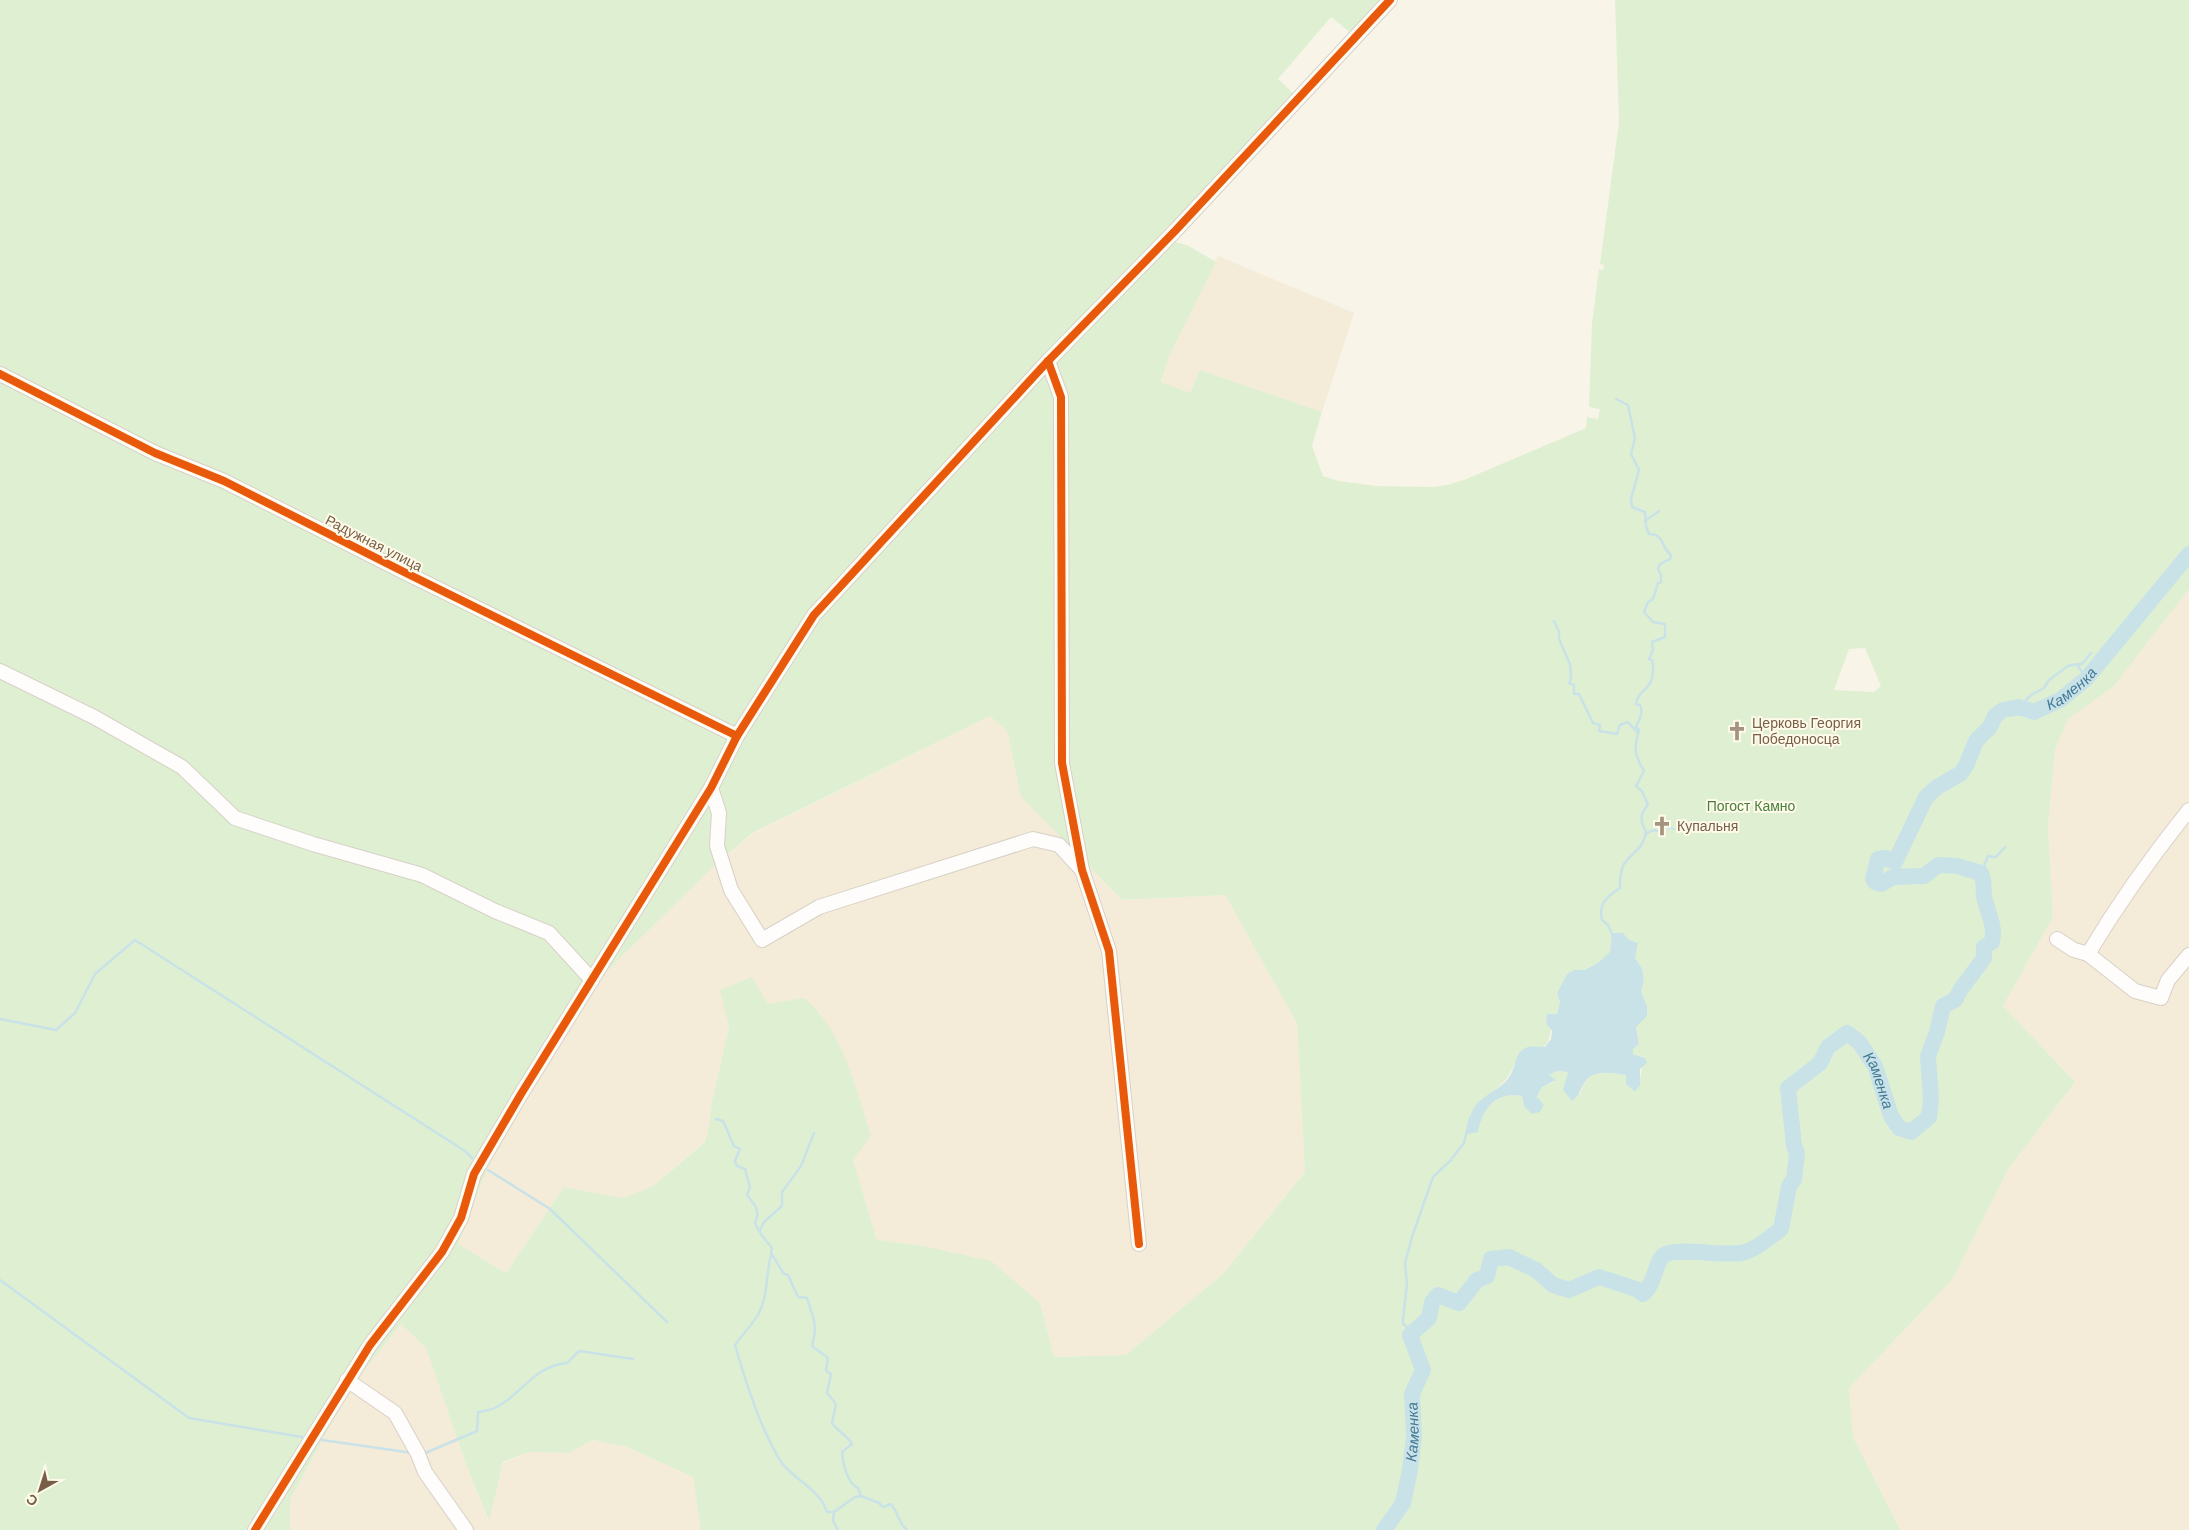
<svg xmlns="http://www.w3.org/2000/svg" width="2189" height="1530" viewBox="0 0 2189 1530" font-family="'DM Sans',sans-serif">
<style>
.residential{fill:#f4ebd8}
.green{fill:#dff0d2;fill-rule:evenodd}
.water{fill:#c9e2e8}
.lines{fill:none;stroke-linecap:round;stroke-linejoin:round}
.stream{stroke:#c9e2e8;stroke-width:2.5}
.river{stroke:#c9e2e8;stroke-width:16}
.minor-casing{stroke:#d7d1c7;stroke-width:16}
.minor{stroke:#fefdfc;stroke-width:14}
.cycleway-casing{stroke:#fffaea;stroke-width:11}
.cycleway{stroke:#e8590c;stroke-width:8}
.labels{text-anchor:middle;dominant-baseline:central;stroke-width:4;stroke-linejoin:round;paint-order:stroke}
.street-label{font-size:14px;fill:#775f47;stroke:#fffaea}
.poi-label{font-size:14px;fill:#775f47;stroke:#fffaea;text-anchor:start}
.park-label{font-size:14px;fill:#487e3e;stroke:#fffaea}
.water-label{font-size:15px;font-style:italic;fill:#427a94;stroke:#fffaea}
</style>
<rect width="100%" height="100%" fill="#f8f4e8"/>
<g class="residential">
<path d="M1218 256 1354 313 1322 412 1200 370 1190 393 1161 383 1170 354Z"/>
<path d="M2189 589V1530H1900L1853 1437 1849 1388 1952 1280 2009 1168 2075 1082 2003 1006 2053 917 2048 827 2055 749 2068 719 2113 687Z"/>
<path d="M990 716 1007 731 1021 797 1122 900 1225 895 1297 1023 1305 1172 1223 1274 1126 1355 1054 1357 1040 1303 923 1246 877 1240 853 1160 768 1004 721 991 729 1027 712 1101 709 1125 705 1141 653 1186 623 1198 564 1187 506 1273 458 1244 491 1159 601 977 711 869 751 835Z"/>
<path d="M401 1324 426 1348 467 1467 488 1520 503 1463 529 1452 569 1453 593 1440 627 1447 693 1477 701 1530H290V1500L317 1450 352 1386Z"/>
</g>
<path class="green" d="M0 0H1382L1351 33 1331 17 1278 79 1294 94 1162 238 1189 246 1216 262 1170 354 1161 382 1190 393 1200 370 1322 412 1312 446 1323 476 1339 481 1376 486 1433 487 1447 485 1464 480 1586 428 1587 417 1598 419 1600 409 1589 407 1592 323 1599 269 1603 270 1604 265 1600 264 1619 122 1615 0H2189V589L2113 687 2068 719 2055 749 2048 827 2053 917 2003 1006 2075 1082 2009 1168 1952 1280 1849 1388 1853 1437 1900 1530H701L693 1477 627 1447 593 1440 569 1453 529 1452 503 1462 489 1521 467 1467 426 1348 401 1324 352 1386 317 1450 290 1500V1530H0ZM1865 648 1881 686 1874 692 1834 690 1849 649ZM990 716 1007 731 1021 797 1122 900 1225 895 1297 1023 1305 1172 1223 1274 1126 1355 1054 1357 1040 1303 991 1261 923 1246 877 1240 853 1160 871 1135C855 1088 844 1031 804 998L768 1004 752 977 720 990 729 1027 712 1101 709 1125 705 1142 653 1186 623 1198 564 1187 506 1273 458 1244 491 1159 601 977 711 869 751 834ZM1611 943 1635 950V958L1642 968 1644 981 1641 991 1647 1006 1641 1020 1636 1027 1639 1044 1633 1049V1054L1645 1058C1639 1071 1643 1081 1635 1092L1626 1084 1627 1075C1603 1072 1587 1068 1580 1095L1566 1080 1568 1072 1557 1071 1549 1075 1555 1081 1542 1087 1537 1098 1524 1106 1522 1096C1495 1091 1486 1112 1468 1128 1473 1092 1505 1096 1515 1062 1543 1047 1556 1049 1548 1014H1557L1560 1002 1557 993 1567 974 1574 970H1583L1598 963 1611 952Z"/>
<path class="water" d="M1612 933H1623L1629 940 1638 943 1635 958 1642 968 1644 981 1641 991 1647 1006V1016L1636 1027 1639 1044 1633 1049V1054L1645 1058 1647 1063 1640 1069V1085L1635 1092 1626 1084V1075C1612 1073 1591 1068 1583 1085 1579 1092 1580 1095 1572 1101L1563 1090 1568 1072 1557 1071 1549 1075 1556 1080 1542 1087 1537 1097 1544 1105 1540 1112 1532 1114 1524 1106 1522 1096C1496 1091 1482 1109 1478 1132L1467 1134C1469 1125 1469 1116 1474 1108 1482 1094 1503 1090 1511 1074 1515 1067 1515 1056 1522 1050 1528 1045 1538 1047 1545 1047L1551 1039 1552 1031 1546 1023 1547 1014H1557L1560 1002 1557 993 1567 974 1574 970H1584L1598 963 1610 952Z"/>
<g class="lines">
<g class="stream">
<path d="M1645 521 1659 511"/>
<path d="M1554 621 1559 632V639L1570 664 1571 679 1569 683 1574 685V694H1579L1593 723 1600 725 1599 731 1617 734 1620 725 1628 722 1638 733"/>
<path d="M2078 665 2083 663 2091 653"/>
<path d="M2019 707 2031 695 2044 688 2049 680 2068 666 2077 664 2086 679"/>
<path d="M1672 828 1674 829"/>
<path d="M1646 834 1653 830 1659 831 1663 826 1669 828"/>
<path d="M1981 873 1988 856 1996 857 2005 847"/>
<path d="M1613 936 1608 925 1602 920C1598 905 1607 896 1620 888 1620 881 1620 870 1624 864 1633 851 1644 849 1646 831 1639 821 1640 813 1648 805L1642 791 1636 786 1644 771C1634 755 1634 748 1639 730L1636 727C1639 719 1644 713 1640 705L1636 704C1638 687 1658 691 1652 660L1649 659 1653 650 1652 642 1665 637V624L1653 622 1644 612 1648 602 1653 599 1658 583 1661 582V575L1658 569 1660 564 1670 559 1671 555C1661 548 1664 533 1649 534L1646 526 1645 512 1632 507 1631 499 1639 470 1631 454 1635 438 1628 405 1616 399"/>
<path d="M0 1019 56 1030 75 1013 95 974 135 940 465 1151 472 1158"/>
<path d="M716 1119 723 1121 734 1146 740 1149 735 1161 737 1166 745 1169 750 1187 747 1195C755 1205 761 1211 755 1223 759 1233 765 1240 772 1248L771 1253 784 1274 788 1275 798 1297 807 1298 814 1320 815 1332 812 1346 828 1358 826 1371 831 1374 827 1393 836 1404 832 1423C838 1432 847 1435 852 1444L842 1452C843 1464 847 1483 858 1488L861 1496"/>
<path d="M488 1170 550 1209 667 1322"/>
<path d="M760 1230 764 1222 782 1206V1192L801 1166 814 1133"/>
<path d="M771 1255C766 1274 768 1295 759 1313 753 1324 742 1335 735 1345 746 1383 759 1424 779 1459 792 1480 820 1488 827 1512H834"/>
<path d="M0 1280 189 1418 302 1437"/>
<path d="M1410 1335 1407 1327 1403 1324V1319L1407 1284 1405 1263 1412 1237 1433 1177 1450 1161 1464 1143 1470 1118"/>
<path d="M322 1440 413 1453"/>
<path d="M423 1454 477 1431 478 1412C484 1411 492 1410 497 1407 524 1392 534 1366 567 1363L579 1351 633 1359"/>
<path d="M838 1530 833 1521 834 1512 855 1497 861 1496 879 1503 883 1507 891 1504C898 1512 899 1524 907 1530"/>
</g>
<path class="river" id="s1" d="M1384 1530 1403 1503 1410 1470 1414 1437 1412 1394 1423 1370 1410 1335 1429 1318 1432 1302 1438 1295 1459 1303 1477 1280 1487 1276 1491 1259 1509 1257 1536 1270 1553 1285 1569 1290 1599 1277 1636 1289 1643 1294C1656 1283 1655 1261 1664 1255 1677 1247 1723 1256 1741 1253 1757 1250 1769 1237 1781 1229L1789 1186 1794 1179 1797 1153 1794 1146 1788 1088 1820 1063 1828 1047 1847 1033 1859 1042 1875 1066 1891 1116 1899 1128 1911 1132 1929 1117 1931 1100 1928 1056 1937 1032 1943 1006 1955 1000 1961 989 1984 958V947L1992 942C1996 925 1987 912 1984 896 1983 887 1985 882 1981 873L1957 866 1938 865 1924 876 1893 877 1881 884 1875 882 1873 879 1878 859 1885 858 1895 862 1926 797 1937 787 1960 774 1966 766 1976 741 1990 727 1995 716 2003 710 2019 707 2034 712 2060 700 2086 679 2189 554"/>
<defs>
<g id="minor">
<path d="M1048 361 1061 397 1062 763 1082 870 1109 951 1139 1244"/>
<path d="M0 374 155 453 224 481 404 572 737 736"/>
<path d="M0 671 94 717 182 767 235 818 313 844 422 875 495 911 549 933 592 980"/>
<path d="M711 788 719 813 717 846 731 890 762 940 819 907 1033 839 1059 845 1082 870"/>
<path d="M2057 939 2074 950 2088 954 2135 991 2161 998 2168 980 2189 955"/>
<path d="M2088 954C2118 904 2152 856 2189 810"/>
<path d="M347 1380 395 1413 418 1454 425 1472 466 1530"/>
<path d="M255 1530 370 1345 442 1252 461 1218 474 1174 521 1094 711 788 737 736 814 615 1048 361 1175 231 1390 0"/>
</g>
</defs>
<use href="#minor" class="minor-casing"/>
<use href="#minor" class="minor"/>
<defs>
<g id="cycleway">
<path d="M1048 361 1061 397 1062 763 1082 870 1109 951 1139 1244"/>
<path d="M0 374 155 453 224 481 404 572 737 736"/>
<path d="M255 1530 370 1345 442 1252 461 1218 474 1174 521 1094 711 788 737 736 814 615 1048 361 1175 231 1390 0"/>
</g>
</defs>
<use href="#cycleway" class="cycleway-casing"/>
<use href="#cycleway" class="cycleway"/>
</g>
<defs>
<symbol id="church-bare" viewBox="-9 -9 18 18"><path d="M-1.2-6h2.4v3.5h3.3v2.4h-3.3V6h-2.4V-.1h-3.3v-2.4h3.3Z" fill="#a4937f" stroke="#fffaea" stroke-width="2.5" paint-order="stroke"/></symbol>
</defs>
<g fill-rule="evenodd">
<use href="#church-bare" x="1723" y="717" width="28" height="28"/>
<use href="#church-bare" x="1648" y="812" width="28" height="28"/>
</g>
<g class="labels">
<g class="street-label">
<text transform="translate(374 543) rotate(27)">Радужная улица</text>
</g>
<g class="poi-label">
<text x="1752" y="723">Церковь Георгия<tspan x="1752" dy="16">Победоносца</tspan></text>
<text x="1677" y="826">Купальня</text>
</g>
<g class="park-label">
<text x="1751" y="806">Погост Камно</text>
</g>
<g class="water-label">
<text stroke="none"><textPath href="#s1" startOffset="1741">Каменка</textPath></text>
<text stroke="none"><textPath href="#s1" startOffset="960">Каменка</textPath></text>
<text stroke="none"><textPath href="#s1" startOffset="105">Каменка</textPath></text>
</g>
</g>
<g transform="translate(40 1490) rotate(219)" stroke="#fffaea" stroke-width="4" paint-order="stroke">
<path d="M0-4L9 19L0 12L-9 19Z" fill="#775f47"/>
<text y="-8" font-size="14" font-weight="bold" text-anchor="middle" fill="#775f47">С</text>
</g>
</svg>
